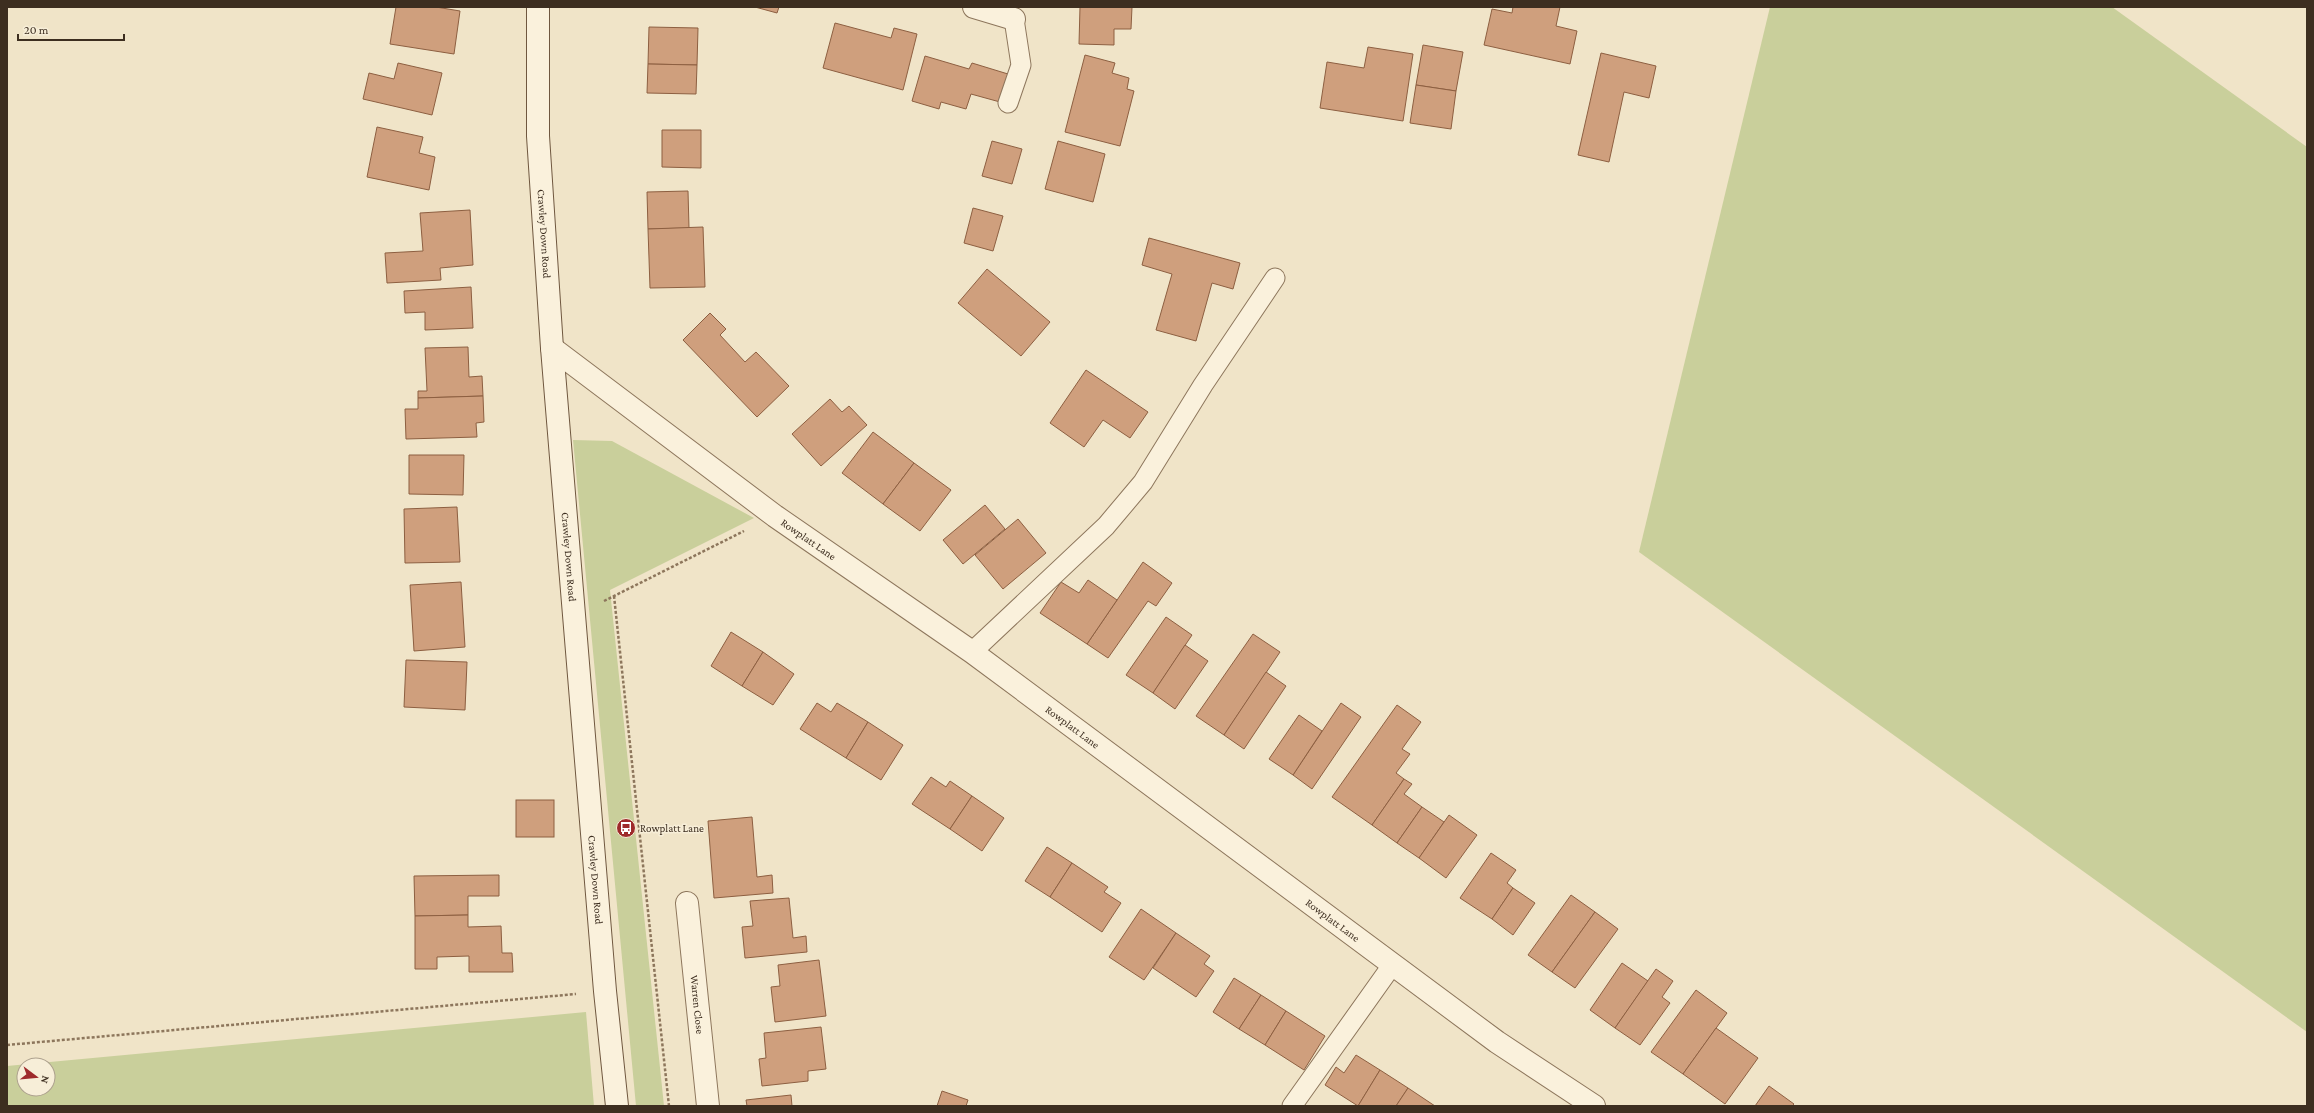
<svg xmlns="http://www.w3.org/2000/svg" width="2314" height="1113" viewBox="0 0 2314 1113" font-family="'Crimson Pro',serif">
<style>
.green{fill:#c9cf9b;fill-rule:evenodd}
.building{fill:#cf9f7d;stroke:#8d5f41}
.lines{fill:none;stroke-linecap:round;stroke-linejoin:round}
.lane-casing{stroke:#8d765c;stroke-width:21}
.street-casing{stroke:#8d765c;stroke-width:24}
.secondary-casing{stroke:#6f573f;stroke-width:24}
.path{stroke:#8d765c;stroke-width:2.5;stroke-dasharray:3 2;stroke-linecap:butt}
.lane{stroke:#faf1dc;stroke-width:19}
.street{stroke:#faf1dc;stroke-width:22}
.secondary{stroke:#faf1dc;stroke-width:22}
.labels{text-anchor:middle;dominant-baseline:central;stroke-width:3;stroke-linejoin:round;paint-order:stroke}
.street-label{font-size:11px;fill:#3d2e20;stroke:#f7eed8}
.poi-label{font-size:11px;fill:#3d2e20;stroke:#f7eed8;text-anchor:start}
</style>
<rect width="100%" height="100%" fill="#f0e4c8"/>
<g class="green">
<path d="M1770 7H2112L2307 147V1032L1639 552Z"/>
<path d="M573 440 612 441 754 518 610 590 664 1106H636Z"/>
<path d="M586 1012 594 1106H7V1066ZM24 1065H48V1089H24Z"/>
</g>
<g class="building">
<path d="M396 7H436L460 11 454 54 390 44Z"/>
<path d="M755 7H779L777 13Z"/>
<path d="M1080 7H1132L1131 29H1114V45L1079 44Z"/>
<path d="M1513 7H1560L1556 26 1577 31 1570 64 1484 45 1492 9 1512 13Z"/>
<path d="M835 23 891 38 894 28 917 34 903 90 823 68Z"/>
<path d="M649 27 698 28 697 65 648 64Z"/>
<path d="M1423 45 1463 52 1456 91 1416 85Z"/>
<path d="M1368 47 1413 54 1403 121 1320 108 1327 62 1364 68Z"/>
<path d="M1601 53 1656 66 1649 98 1624 92 1609 162 1578 155Z"/>
<path d="M1085 55 1115 63 1112 73 1129 78 1127 89 1134 91 1120 146 1065 132Z"/>
<path d="M925 56 969 69 972 63 1008 74 1000 102 971 94 966 109 941 102 939 109 912 101Z"/>
<path d="M398 63 442 73 432 115 363 99 369 73 394 79Z"/>
<path d="M648 64 697 65 696 94 647 93Z"/>
<path d="M1416 85 1456 91 1451 129 1410 123Z"/>
<path d="M377 127 423 137 419 153 435 157 429 190 367 177Z"/>
<path d="M662 130H701V168L662 167Z"/>
<path d="M992 141 1022 149 1012 184 982 176Z"/>
<path d="M1058 141 1105 154 1093 202 1045 189Z"/>
<path d="M688 191 689 228 648 229 647 192Z"/>
<path d="M973 208 1003 216 993 251 964 243Z"/>
<path d="M470 210 473 265 440 268 441 280 387 283 385 253 423 251 420 213Z"/>
<path d="M703 227 705 287 650 288 648 229Z"/>
<path d="M1149 238 1240 263 1233 289 1212 283 1196 341 1156 330 1172 274 1142 265Z"/>
<path d="M987 269 1050 322 1021 356 958 303Z"/>
<path d="M471 287 473 328 425 330V312L405 313 404 291Z"/>
<path d="M710 313 726 329 720 335 745 362 756 352 789 386 757 417 683 340Z"/>
<path d="M468 347 469 377 482 376 483 396 418 398V391H427L425 348Z"/>
<path d="M1086 370 1148 412 1130 438 1103 420 1084 447 1050 423Z"/>
<path d="M483 396 484 422 476 423 477 437 406 439 405 409H418V398Z"/>
<path d="M830 399 842 412 849 406 867 425 821 466 792 434Z"/>
<path d="M873 432 914 463 883 504 842 473Z"/>
<path d="M409 455H464L463 495 409 494Z"/>
<path d="M914 463 951 490 920 531 883 504Z"/>
<path d="M985 505 1005 529 963 564 943 540Z"/>
<path d="M457 507 460 562 405 563 404 509Z"/>
<path d="M1018 519 1046 553 1003 589 975 555Z"/>
<path d="M1143 562 1172 583 1156 606 1148 601 1108 658 1087 644Z"/>
<path d="M1088 580 1117 600 1087 644 1040 613 1061 582 1079 593Z"/>
<path d="M461 582 465 647 414 651 410 585Z"/>
<path d="M1166 617 1192 635 1153 693 1126 675Z"/>
<path d="M731 632 763 652 742 686 711 666Z"/>
<path d="M1253 634 1280 652 1224 735 1196 716Z"/>
<path d="M1185 645 1208 661 1175 709 1153 693Z"/>
<path d="M763 652 794 674 773 705 742 686Z"/>
<path d="M406 660 467 662 465 710 404 707Z"/>
<path d="M1266 672 1286 686 1244 749 1224 735Z"/>
<path d="M817 703 831 712 837 703 868 722 846 758 800 729Z"/>
<path d="M1341 703 1361 717 1312 789 1293 775Z"/>
<path d="M1397 705 1421 722 1402 749 1410 754 1396 773 1404 779 1372 825 1332 797Z"/>
<path d="M1299 715 1322 731 1293 775 1269 759Z"/>
<path d="M868 722 903 745 881 780 846 758Z"/>
<path d="M931 777 946 787 950 781 972 796 950 829 912 804Z"/>
<path d="M1404 779 1412 784 1404 794 1422 807 1397 843 1372 825Z"/>
<path d="M972 796 1004 818 982 851 950 829Z"/>
<rect x="516" y="800" width="38" height="37"/>
<path d="M1422 807 1444 822 1419 858 1397 843Z"/>
<path d="M1449 815 1477 835 1446 878 1419 858Z"/>
<path d="M752 817 757 877 772 875 773 893 714 898 708 821Z"/>
<path d="M1047 847 1072 863 1050 897 1025 881Z"/>
<path d="M1491 853 1516 870 1507 883 1513 888 1492 919 1460 898Z"/>
<path d="M1072 863 1108 887 1104 892 1121 903 1102 932 1050 897Z"/>
<path d="M499 875V896H468V915L415 916 414 876Z"/>
<path d="M1513 888 1535 903 1513 935 1492 919Z"/>
<path d="M1571 895 1595 912 1552 972 1528 955Z"/>
<path d="M789 898 793 938 806 936 807 952 745 958 742 927 753 926 750 901Z"/>
<path d="M1141 909 1176 933 1144 980 1109 957Z"/>
<path d="M1595 912 1618 929 1575 988 1552 972Z"/>
<path d="M468 915V927L501 926 502 953H512L513 972H469V956L437 957V969H415V916Z"/>
<path d="M1176 933 1210 956 1204 964 1214 971 1196 997 1153 968Z"/>
<path d="M819 960 826 1016 775 1022 771 987 780 986 778 965Z"/>
<path d="M1622 963 1648 981 1615 1028 1590 1010Z"/>
<path d="M1656 969 1673 981 1662 997 1670 1003 1640 1045 1615 1028Z"/>
<path d="M1234 978 1261 995 1239 1029 1213 1012Z"/>
<path d="M1696 990 1727 1013 1683 1074 1651 1052Z"/>
<path d="M1261 995 1286 1011 1265 1045 1239 1029Z"/>
<path d="M1286 1011 1325 1036 1304 1070 1265 1045Z"/>
<path d="M821 1027 826 1069 808 1071V1081L762 1086 759 1059 766 1058 764 1033Z"/>
<path d="M1716 1028 1758 1058 1725 1104 1683 1074Z"/>
<path d="M1356 1055 1380 1070 1358 1106 1325 1085 1336 1067 1344 1073Z"/>
<path d="M1380 1070 1408 1088 1396 1106H1358Z"/>
<path d="M1769 1086 1794 1104 1792 1106H1755Z"/>
<path d="M1408 1088 1435 1106H1396Z"/>
<path d="M942 1091 968 1100 966 1106H937Z"/>
<path d="M791 1095 792 1106H747L746 1100Z"/>
</g>
<g class="lines">
<defs>
<g id="lane">
<path d="M1008 103 1021 65 1014 19"/>
<path d="M972 652 1106 526 1143 482 1203 385 1275 278"/>
<path d="M1292 1106 1393 964"/>
</g>
<g id="street">
<path d="M974 7 1014 19"/>
<path id="s1" d="M552 348 775 516 972 652 1497 1042 1594 1106"/>
<path id="s2" d="M687 903 708 1106"/>
</g>
<g id="secondary">
<path id="s3" d="M538 7V136L552 348 605 991 617 1106"/>
</g>
</defs>
<use href="#lane" class="lane-casing"/>
<use href="#street" class="street-casing"/>
<use href="#secondary" class="secondary-casing"/>
<g class="path">
<path d="M614 596 669 1106"/>
<path d="M604 601 744 531"/>
<path d="M7 1045 576 994"/>
</g>
<use href="#lane" class="lane"/>
<use href="#street" class="street"/>
<use href="#secondary" class="secondary"/>
</g>
<defs>
<symbol id="bus-disc" viewBox="-11 -11 22 22"><circle r="9.5" fill="#9e2a2b" stroke="#f7eed8"/><path d="M-5-6H5V4H4V6H2V4H-2V6H-4V4H-5ZM-3.5-4V0h7V-4ZM-3.5 1.2v1.5H-2V1.2ZM2 1.2v1.5H3.5V1.2Z" fill="#fff"/></symbol>
</defs>
<g fill-rule="evenodd">
<use href="#bus-disc" x="615" y="817" width="22" height="22"/>
</g>
<g class="labels">
<g class="street-label">
<text stroke="none"><textPath href="#s3" startOffset="227">Crawley Down Road</textPath></text>
<text stroke="none"><textPath href="#s1" startOffset="320">Rowplatt Lane</textPath></text>
<text stroke="none"><textPath href="#s3" startOffset="551">Crawley Down Road</textPath></text>
<text stroke="none"><textPath href="#s1" startOffset="644">Rowplatt Lane</textPath></text>
<text stroke="none"><textPath href="#s3" startOffset="875">Crawley Down Road</textPath></text>
<text stroke="none"><textPath href="#s1" startOffset="968">Rowplatt Lane</textPath></text>
<text stroke="none"><textPath href="#s2" startOffset="102">Warren Close</textPath></text>
</g>
<g class="poi-label">
<text x="640" y="828">Rowplatt Lane</text>
</g>
</g>
<rect width="2314" height="1113" fill="none" stroke="#3d2e20" stroke-width="16"/>
<g transform="translate(36 1077) rotate(106)"><circle r="19" fill="#f7eed8" stroke="#ada18e"/>
<path d="M0-3L7 15L0 10L-7 15Z" fill="#9e2a2b"/>
<text y="-6" font-size="11" font-weight="bold" text-anchor="middle" fill="#3d2e20">N</text>
</g>
<path d="M18 34v6h106v-6" fill="none" stroke="#3d2e20" stroke-width="2"/>
<text x="24" y="34" font-size="12" fill="#3d2e20" stroke="#f7eed8" stroke-width="3" paint-order="stroke">20 m</text>
</svg>
